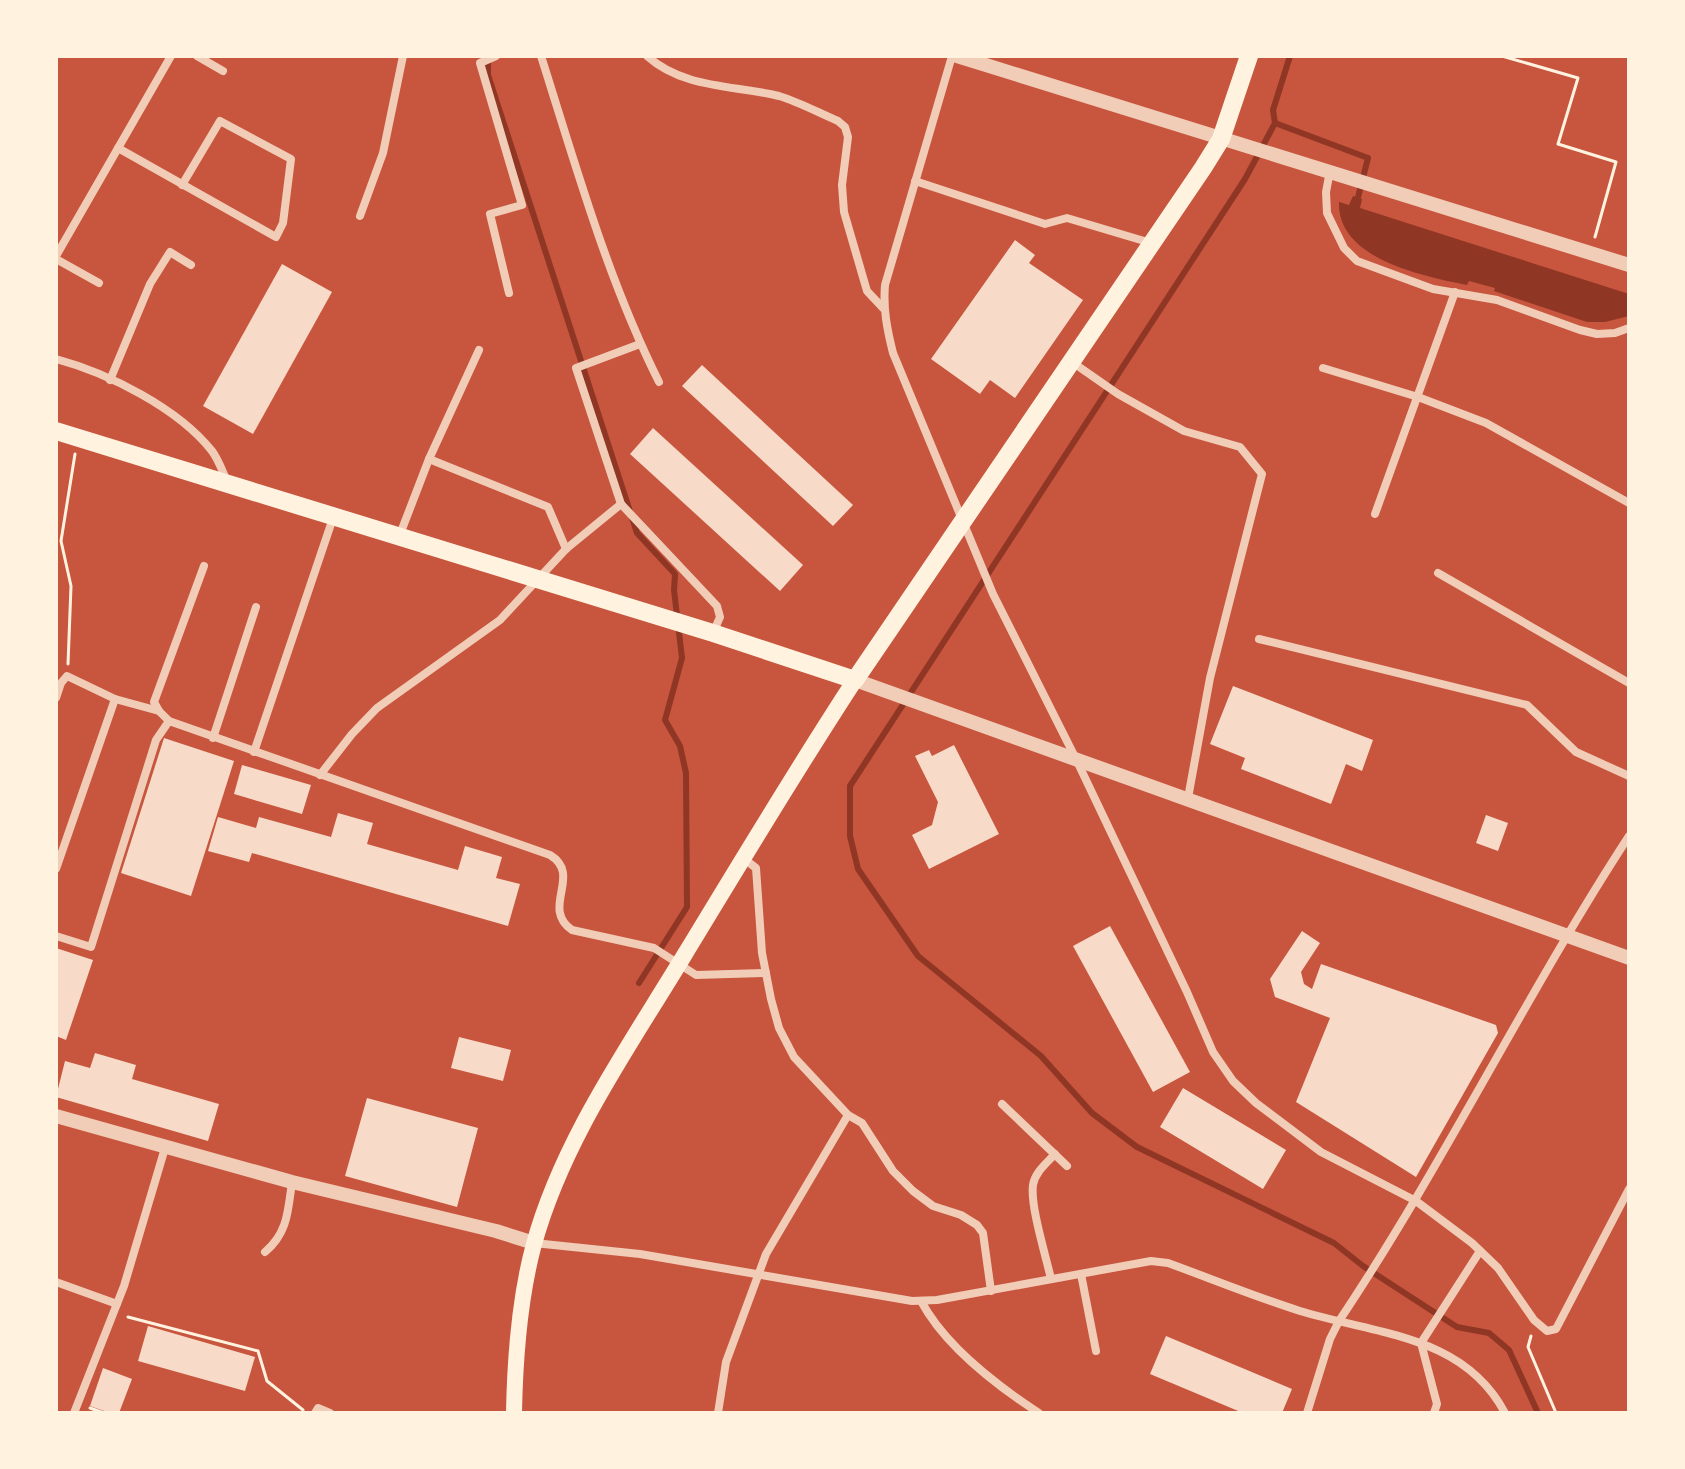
<svg xmlns="http://www.w3.org/2000/svg" width="1685" height="1469" viewBox="0 0 1685 1469" font-family="'Work Sans',sans-serif">
<style>
.water{fill:#8f3625}
.lines{fill:none;stroke-linecap:round;stroke-linejoin:round}
.stream{stroke:#8f3625;stroke-width:6}
.building{fill:#f7dbc8}
.path{stroke:#fff3e0;stroke-width:3}
.minor{stroke:#f1ccb7;stroke-width:8}
.tertiary{stroke:#f1ccb7;stroke-width:14}
.secondary{stroke:#fff3e0;stroke-width:16}
.primary{stroke:#fff3e0;stroke-width:18}
</style>
<rect width="100%" height="100%" fill="#c8553d"/>
<path class="water" d="M1353 196 1362 199 1360 208 1629 294V316L1605 322H1587L1494 291 1495 288 1469 281 1467 285C1423 276 1337 259 1339 202L1349 205Z"/>
<g class="lines">
<g class="stream">
<path d="M1290 56 1273 110 1275 123 1245 179 850 786V836L858 869 918 956 1041 1056 1092 1113 1137 1147 1334 1243 1363 1266 1457 1327 1489 1333 1509 1350 1538 1413"/>
<path d="M488 58V75L637 533 675 574 674 590 682 658 665 720 680 746 686 773 687 907 639 983"/>
<path d="M1275 123 1368 158 1356 205"/>
</g>
</g>
<g class="building">
<path d="M1015 240 1035 255 1029 263 1083 300 1015 398 990 380 980 394 931 359Z"/>
<path d="M282 264 332 292 253 434 203 406Z"/>
<path d="M702 365 853 505 833 526 682 386Z"/>
<path d="M653 428 803 565 780 591 630 454Z"/>
<path d="M1233 686 1373 740 1362 771 1346 764 1331 804 1241 769 1245 758 1210 744Z"/>
<path d="M164 738 234 761 191 896 121 873Z"/>
<path d="M954 745 999 834 929 869 912 835 932 825 938 802 915 756 929 750 932 756Z"/>
<path d="M242 765 311 785 302 814 234 794Z"/>
<path d="M338 813 373 823 367 844 458 870 465 846 502 857 496 878 520 884 508 926 252 853 249 862 208 851 218 817 256 828 259 817 331 837Z"/>
<path d="M1486 815 1508 823 1498 851 1476 843Z"/>
<path d="M1110 926 1190 1072 1153 1092 1073 946Z"/>
<path d="M1302 931 1320 943 1301 972 1304 984 1312 989 1321 964 1496 1025 1498 1033 1416 1177 1296 1102 1330 1018 1275 997 1270 979Z"/>
<path d="M56 948 93 960 66 1040 56 1036Z"/>
<path d="M459 1037 511 1050 503 1081 451 1068Z"/>
<path d="M95 1053 136 1065 132 1079 219 1104 208 1141 56 1097 65 1061 90 1068Z"/>
<path d="M1183 1088 1286 1150 1263 1189 1160 1127Z"/>
<path d="M367 1098 478 1128 457 1207 345 1176Z"/>
<path d="M148 1326 255 1357 245 1391 138 1361Z"/>
<path d="M1166 1336 1292 1389 1282 1413H1243L1150 1374Z"/>
<path d="M103 1368 132 1379 119 1413H110L90 1406Z"/>
</g>
<g class="lines">
<g class="path">
<path d="M1502 56 1578 78 1558 144 1616 162 1595 237"/>
<path d="M68 664 71 586 61 541 75 454"/>
<path d="M128 1317 258 1351 267 1381 303 1410"/>
<path d="M1531 1336 1528 1347 1556 1413"/>
<path d="M90 1408 104 1413"/>
</g>
<g class="minor">
<path d="M197 56 223 71"/>
<path d="M496 56 480 63 522 205 490 214 509 293"/>
<path d="M541 56C576 166 607 278 659 382"/>
<path d="M647 56C684 89 734 85 779 96 799 102 819 113 838 121L845 127 848 137 842 185 844 212 867 291 883 308"/>
<path d="M952 56 885 285C883 309 887 329 893 353L993 594 1076 759 1187 992 1213 1052 1233 1081 1256 1103 1321 1152 1416 1201 1472 1243 1498 1268 1534 1320 1547 1331 1556 1329 1629 1189"/>
<path d="M118 148 276 237 283 223 291 159 220 121 182 185"/>
<path d="M1330 171 1326 192 1327 213 1344 248 1357 261 1433 289 1497 300 1580 330 1597 334 1615 333 1629 328"/>
<path d="M915 181 1045 224 1067 218 1151 243"/>
<path d="M360 216 383 153 403 56"/>
<path d="M56 256 171 56"/>
<path d="M56 259 99 283"/>
<path d="M640 344 576 368 621 504 717 606 720 617 713 633"/>
<path d="M56 359C108 373 178 408 212 451 218 459 222 470 226 479"/>
<path d="M1072 362 1118 394 1184 431 1240 447 1262 474 1210 678 1188 798"/>
<path d="M1323 368 1418 397 1486 423 1629 503"/>
<path d="M110 380 150 284 170 252 191 265"/>
<path d="M429 459 548 507 566 549"/>
<path d="M1375 514 1455 292"/>
<path d="M399 537 429 459 479 350"/>
<path d="M1438 573 1629 683"/>
<path d="M1259 639 1527 705 1576 752 1629 776"/>
<path d="M56 698 61 683 67 676 115 699 159 711"/>
<path d="M169 721 159 711 154 702 204 566"/>
<path d="M213 738 256 607"/>
<path d="M254 752 333 518"/>
<path d="M320 775 352 734 377 708 500 620 566 549 621 504"/>
<path d="M743 858 756 868 762 953 771 999 779 1028 794 1057 848 1115 862 1123 893 1171 913 1191 933 1206 961 1215 977 1225 983 1233 991 1291"/>
<path d="M56 869 115 699"/>
<path d="M56 936 91 947 156 740 169 721 550 855C583 875 540 908 572 930L654 948 696 975 766 973"/>
<path d="M1002 1104 1067 1166"/>
<path d="M534 1243 640 1254 912 1301 937 1300 1151 1261 1168 1263C1212 1279 1256 1297 1300 1311 1376 1334 1464 1335 1505 1413"/>
<path d="M265 1252C288 1233 288 1210 292 1182"/>
<path d="M1081 1274 1096 1351"/>
<path d="M1051 1279C1046 1256 1030 1206 1033 1185 1035 1172 1047 1163 1055 1154"/>
<path d="M56 1282 117 1304"/>
<path d="M921 1301C945 1346 996 1385 1039 1413"/>
<path d="M74 1413 124 1286 165 1148"/>
<path d="M315 1413 318 1408 330 1413"/>
<path d="M718 1413 726 1362 766 1254 848 1115"/>
<path d="M1307 1413 1330 1339 1339 1321C1444 1164 1526 994 1629 836"/>
<path d="M1434 1413 1437 1404 1421 1343 1480 1251"/>
</g>
<g class="tertiary">
<path d="M957 56 1629 265"/>
<path d="M855 680 1629 958"/>
<path d="M56 1116 292 1182 496 1231 534 1243"/>
</g>
<path class="secondary" d="M514 1413C515 1357 519 1299 534 1244 563 1139 629 1047 685 954 741 862 796 770 855 680"/>
<path class="primary" d="M56 431 713 633 855 680 1203 168 1221 139 1249 56"/>
</g>
<rect width="1685" height="1469" fill="none" stroke="#fff3e0" stroke-width="116"/>
</svg>
